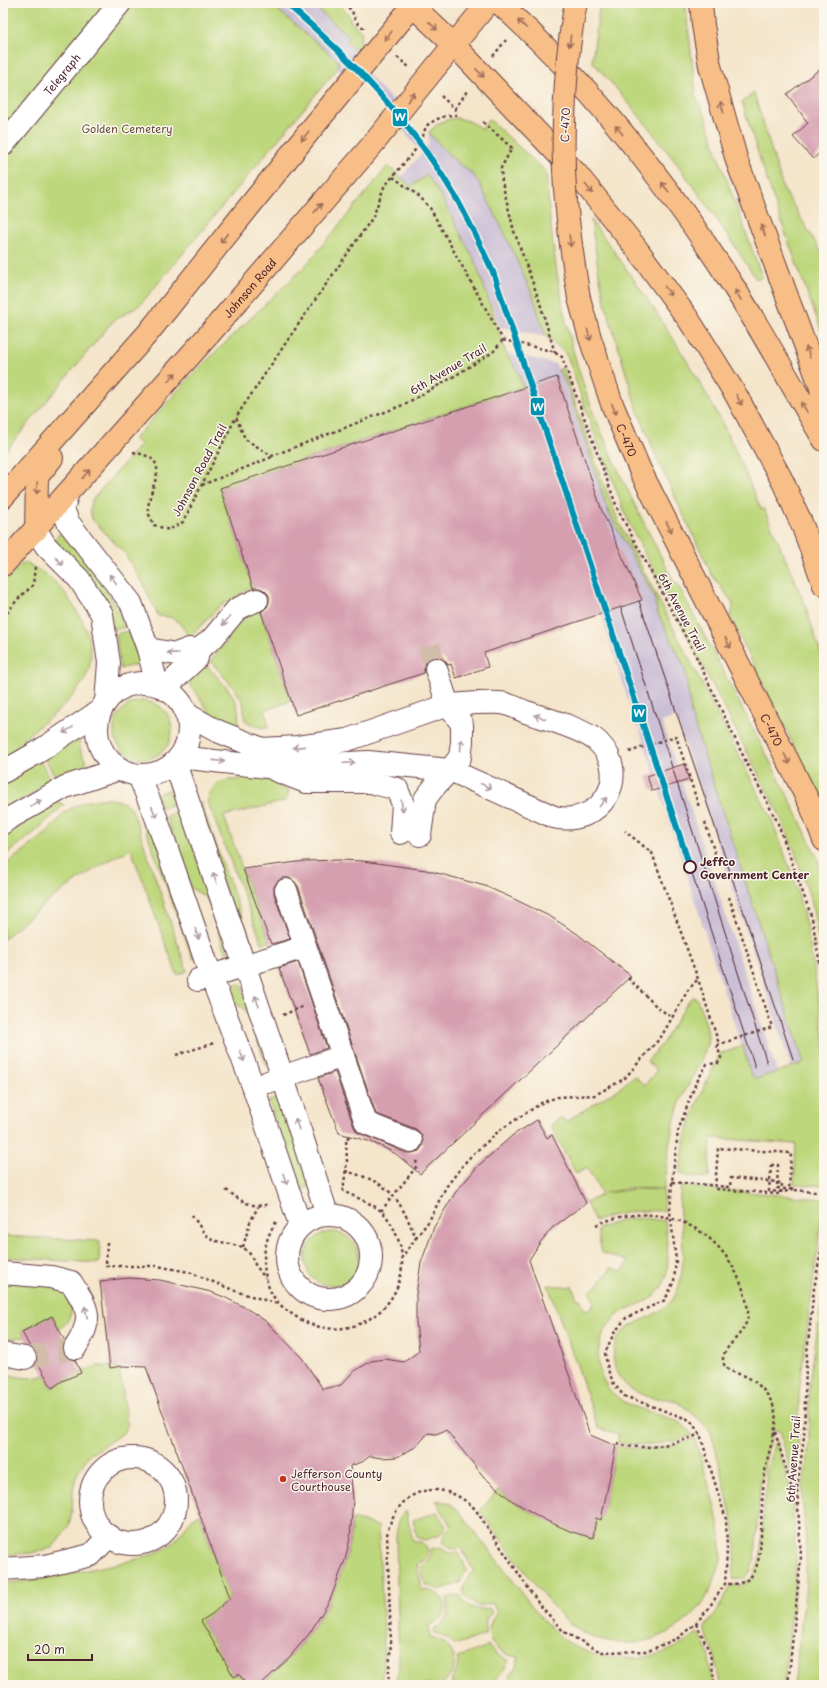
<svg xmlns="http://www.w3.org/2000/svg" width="827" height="1688" viewBox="0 0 827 1688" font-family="'Playpen Sans',sans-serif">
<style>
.industrial{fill:#cbbfd5}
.green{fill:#bdd77c;stroke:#847b54}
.building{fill:#d59fb0}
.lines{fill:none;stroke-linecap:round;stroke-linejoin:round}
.minor-tunnel{stroke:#d2bdab;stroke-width:22;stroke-dasharray:22 11;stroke-linecap:butt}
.minor-casing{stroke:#643d43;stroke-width:24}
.major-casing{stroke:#643d43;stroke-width:24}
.highway-casing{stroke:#643d43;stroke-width:24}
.path{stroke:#643d43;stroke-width:2.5;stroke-dasharray:3 3;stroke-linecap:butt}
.minor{stroke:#fff;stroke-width:22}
.major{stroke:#f7be87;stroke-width:22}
.highway{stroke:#f7be87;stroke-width:22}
.tram{stroke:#4a1f2b;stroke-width:1}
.highway-bridge-casing{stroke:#643d43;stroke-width:24;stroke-linecap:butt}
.path-bridge{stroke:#643d43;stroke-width:2.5;stroke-dasharray:3 3;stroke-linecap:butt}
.highway-bridge{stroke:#f7be87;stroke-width:22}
.rail-1-casing{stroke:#fbf7ec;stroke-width:9}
.rail-1{stroke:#0091b3;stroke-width:6}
.oneway{stroke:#a06e59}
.oneway2{stroke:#ae9aa0}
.stop-dot{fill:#fbf7ec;stroke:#4a1f2b;stroke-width:2}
.poi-dot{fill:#c8321e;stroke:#fbf7ec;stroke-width:1.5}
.labels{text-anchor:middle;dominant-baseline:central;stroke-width:3;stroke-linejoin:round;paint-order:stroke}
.street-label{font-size:11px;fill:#4a1f2b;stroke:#fbf7ec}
.park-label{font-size:11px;fill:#674d3f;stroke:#fbf7ec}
.stop-label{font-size:11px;font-weight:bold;fill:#4a1f2b;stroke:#fbf7ec;text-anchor:start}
.poi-label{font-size:11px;fill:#4a1f2b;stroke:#fbf7ec;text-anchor:start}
.line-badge{stroke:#fbf7ec;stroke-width:1.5}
.badge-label{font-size:11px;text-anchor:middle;font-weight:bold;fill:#fff}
</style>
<rect width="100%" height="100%" fill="#fbf7ec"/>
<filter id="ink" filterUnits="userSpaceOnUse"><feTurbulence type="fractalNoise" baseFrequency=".025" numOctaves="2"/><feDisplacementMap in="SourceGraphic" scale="8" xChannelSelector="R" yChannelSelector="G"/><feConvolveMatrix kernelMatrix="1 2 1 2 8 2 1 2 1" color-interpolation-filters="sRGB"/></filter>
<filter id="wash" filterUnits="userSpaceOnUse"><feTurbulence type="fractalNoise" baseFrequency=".012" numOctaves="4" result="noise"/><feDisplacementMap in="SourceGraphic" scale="16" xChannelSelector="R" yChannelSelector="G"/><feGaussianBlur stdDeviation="0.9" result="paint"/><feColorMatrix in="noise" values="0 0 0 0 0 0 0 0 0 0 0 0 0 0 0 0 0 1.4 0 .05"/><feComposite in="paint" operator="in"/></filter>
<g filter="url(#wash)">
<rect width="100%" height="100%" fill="#f4e5cb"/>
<g class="industrial">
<path d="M270 3H310L350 37 346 42 358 52 354 58 397 106 428 148 429 133 453 159 473 174 490 203 510 246 533 296 546 337 500 327 474 259 441 196 427 175 411 186 401 177 422 153 368 88 348 66 342 73 337 69 339 62Z"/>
<path d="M508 353 556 364 558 370 562 376 608 511 655 598 657 612 685 668 691 714 804 1063 791 1067 676 717 662 722 777 1072 756 1080 751 1075 639 727 637 728 601 614 642 600 602 511 557 377 523 387Z"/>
</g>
<g class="green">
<path d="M3 3H270L339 62 337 69 140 305 113 321 3 454Z"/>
<path d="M310 3H338L349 15 351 22 362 32 358 52 346 42 350 37Z"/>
<path d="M600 3H685L696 92 694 94 706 117 717 153 762 277 756 279C708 202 653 129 592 61Z"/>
<path d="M754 93 783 188 824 257V338C795 260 766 182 742 102Z"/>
<path d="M456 118 469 121 482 129 489 119 546 172C552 260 565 347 600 429 622 482 649 533 675 584L677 583 794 808 816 855 824 878V972L812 904 795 852 779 814 629 523 590 422 568 358 563 350 546 337 533 296 503 230 479 183 473 174 453 159 429 133C435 123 445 120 456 118Z"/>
<path d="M388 166 411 186 427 175 441 196 474 259 487 295 506 353 518 372 523 387 220 488 253 587 220 606 190 637C179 623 177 616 158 616L143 583 125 554 92 519 90 510 92 500 141 444 134 439 195 372 307 264Z"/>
<path d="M591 220C636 281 679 343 715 410 733 442 746 476 761 509H764L804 602 824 663V810L799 756 729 615 732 614 733 603 712 575 659 463 636 406 606 307 599 274Z"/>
<path d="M563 368 599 472 619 523 771 818 795 882 808 933 824 1036V1186L794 1184 796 1144 711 1138 709 1178 685 1176 680 1173C685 1125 699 1097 720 1054L743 1046 751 1075 756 1079 804 1063 691 714 685 668 657 612 655 598 608 511 568 389 562 376 558 370Z"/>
<path d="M60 533 90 566 110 596 125 627 114 630 53 541Z"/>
<path d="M26 562C36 569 47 574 56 583 63 589 69 599 74 607 93 636 99 664 76 692 62 710 41 724 23 739L28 746 3 762V584L20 566Z"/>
<path d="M258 603 291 701 265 710 269 727C262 729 251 725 245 720L243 702 235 689 210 661 226 642 233 629Z"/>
<path d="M127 631 142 665 130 666 120 669 116 634Z"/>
<path d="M205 664C224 685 245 699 237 730L222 722 209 712 196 692 182 677Z"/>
<circle cx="143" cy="730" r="29"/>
<path d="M78 735 81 752 89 768 56 779 44 756Z"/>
<path d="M39 759 52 781 3 813V781Z"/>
<path d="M241 771 254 773 289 791 286 801 224 816 243 871 270 942 262 943 208 803C208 784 224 778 240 780Z"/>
<path d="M177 787 179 802 162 808 155 795Z"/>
<path d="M106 798C117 800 128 801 133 812L187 971 177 975 131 849C84 872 42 904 3 940V867L47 833 66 811 84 802Z"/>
<path d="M57 801 64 805 36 831 3 857V835L6 832Z"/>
<path d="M202 801V806L252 945 250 946 243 940 197 809Z"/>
<path d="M181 811 229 953H226L224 950 208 901 204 896 191 888 166 816Z"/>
<path d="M144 825 152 826 199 957 193 959Z"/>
<path d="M238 984 242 985 267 1066 246 1011 242 1007 234 1003 228 992 230 987Z"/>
<path d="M693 997 697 999C701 1011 708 1025 708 1037 708 1055 687 1084 680 1102 670 1130 667 1159 664 1189L630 1188 605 1193 636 1189 663 1190 664 1211C637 1210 622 1212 595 1221L586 1203 602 1194 587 1168 576 1174 550 1125 562 1117 565 1122 621 1087 634 1076 645 1085 657 1070 647 1061 662 1044 689 1000Z"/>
<path d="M281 1097 311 1186 301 1189 298 1185 269 1101Z"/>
<path d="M681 1186 824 1199 799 1392 798 1456 795 1481 791 1473 780 1431 772 1430 760 1487 755 1559 750 1572 743 1579H732C735 1565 736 1551 735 1537 734 1525 714 1438 710 1431 703 1422 683 1404 673 1400 664 1398 654 1399 646 1396 631 1391 616 1380 614 1363 608 1318 655 1325 673 1299 685 1281 683 1250 682 1229 682 1224 680 1219 680 1214 679 1205 680 1195 681 1186Z"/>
<path d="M643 1218 665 1221C666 1242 673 1271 660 1289 652 1302 640 1303 627 1309 598 1324 589 1363 609 1389 623 1407 648 1410 668 1418 673 1420 678 1421 682 1424 686 1427 689 1431 693 1435 667 1445 644 1446 618 1443V1434L598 1428 579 1371 548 1285 568 1287 572 1286 577 1299H580L585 1310 593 1307 592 1305 595 1303 589 1292 597 1286 611 1268 623 1271 628 1261 602 1253 597 1229 626 1219Z"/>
<circle cx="332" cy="1259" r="27"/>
<path d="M3 1236 100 1241 99 1263 3 1257Z"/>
<path d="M3 1281 61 1287C76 1303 75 1316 59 1330L52 1316 22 1331 25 1337 3 1340Z"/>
<path d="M824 1282V1685H794L806 1585V1543L802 1494 809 1444V1389Z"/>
<path d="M98 1366H118L122 1385 127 1425 123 1433 88 1456 77 1474 73 1490 72 1513 69 1525 62 1536 52 1548 31 1553 3 1555V1372C15 1378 32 1380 45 1375L52 1388 81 1372Z"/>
<path d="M694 1438 698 1449C707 1481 723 1524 721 1558 721 1563 718 1570 716 1575 701 1631 630 1662 580 1631 563 1620 551 1604 538 1588 518 1563 499 1537 480 1511L498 1490C526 1512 558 1527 593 1538L596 1518 601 1519 616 1446C643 1451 668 1449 694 1438Z"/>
<path d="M776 1438 789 1485 788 1489 792 1490 796 1560 795 1582 784 1685H720L714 1653 705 1632V1627L718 1610 731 1585H741L753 1577 760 1559 767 1469Z"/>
<path d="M436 1500 449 1503 457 1509C476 1533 494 1557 513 1581 548 1627 567 1659 630 1658 655 1658 679 1649 697 1633 709 1641 711 1672 713 1685H519L509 1677 515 1668 519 1657C493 1655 479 1634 497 1612L492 1603 479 1606C458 1598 460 1583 474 1571L461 1548C453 1550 449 1549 444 1543V1534L451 1527Z"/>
<path d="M406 1511 413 1541C424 1540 432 1549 425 1560L417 1564 422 1590C439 1588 454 1606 439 1620 437 1623 432 1624 428 1626L430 1637C448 1639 462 1660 450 1676 448 1679 444 1682 441 1685H395L399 1666 396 1536 399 1518Z"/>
<path d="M437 1512 446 1527 440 1535 425 1540 417 1537 413 1520Z"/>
<path d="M199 1514 230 1598 212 1614 201 1621 234 1676 239 1674 246 1685H3V1583C38 1581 72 1573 106 1566 127 1561 152 1558 170 1545 183 1535 185 1522 199 1514Z"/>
<path d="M352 1519 378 1526 384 1636 383 1672 380 1685H260C309 1645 349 1585 352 1519Z"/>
<path d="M441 1547C446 1553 452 1554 459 1553L467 1571 462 1577 460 1583 439 1590 431 1586H425L421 1566C428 1561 431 1558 431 1549Z"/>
<path d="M460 1595C465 1608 477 1611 489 1608L492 1612 486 1619 485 1635 454 1645 448 1639 435 1633 434 1629C447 1622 450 1612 447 1598Z"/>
<path d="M489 1646C494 1654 500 1657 509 1660 500 1680 491 1685 470 1685 463 1685 458 1685 451 1682L459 1663 458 1657Z"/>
</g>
<g id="blocks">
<g class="building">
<path d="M824 66V149L813 159 793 137 808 123 787 94Z"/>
<path d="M557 377 602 511 642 600 484 653 488 667 456 678 451 664 448 665 445 660 439 657H432L426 661 424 667V673L296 715 261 612 267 607 269 602V595L264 590 259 588H253L220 488Z"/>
<path d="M684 764 689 780 652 791 647 776Z"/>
<path d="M339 860 363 861 426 870 485 886 512 898 551 917 576 933 631 976 420 1174 396 1154 381 1146 368 1141 339 1133 318 1078 335 1072 354 1127 357 1132 406 1153H412L419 1151 423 1145V1140L421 1134 416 1129 376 1114 298 886 294 881 289 878H282L277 882 274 887V894L290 939 271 944 243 869 305 861Z"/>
<path d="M298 962 327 1048 310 1054 279 968Z"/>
<path d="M537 1120 547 1138 552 1135 586 1203 552 1228 539 1244 529 1260 590 1435 616 1446 601 1520 596 1518 593 1538 572 1532 545 1520 511 1500 484 1477 446 1430 436 1434 428 1433 417 1446 397 1457 381 1458 370 1456 362 1462 350 1466 353 1499 350 1538 345 1560 330 1600 309 1634 286 1661 260 1685H246L239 1674 234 1677 201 1621 212 1614 230 1598 146 1367 122 1366 110 1368 100 1281 129 1278 160 1280 211 1292 224 1297 246 1308 267 1322 302 1358 323 1389 341 1385 353 1372 371 1361 385 1359 404 1362 419 1351 416 1321V1294L421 1263 434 1227 455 1193 478 1166 513 1135Z"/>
<path d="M52 1316 65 1341 63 1348 64 1354 68 1359 75 1360 81 1373 62 1381 52 1388 37 1361V1353L30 1347 22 1332Z"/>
</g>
</g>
</g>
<g filter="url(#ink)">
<use href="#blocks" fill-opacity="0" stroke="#643d43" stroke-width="1"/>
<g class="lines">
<g class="minor-tunnel">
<path d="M429 646 436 669"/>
<path d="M25 1358 75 1348"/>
</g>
<defs>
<g id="minor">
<path id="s1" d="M3 145 120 3"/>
<path d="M67 495 63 509 68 522 131 603 148 649 157 685"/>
<path d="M36 530 46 546 79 579 102 614 109 663 106 702"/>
<path d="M148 649 176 654 189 649 198 650"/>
<circle cx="143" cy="729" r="46"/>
<path d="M164 689 197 658 198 650 213 638 237 609 257 600"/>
<path d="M180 757 267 767 368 762 450 770 460 757 462 742V724L448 705 347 740 297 747 262 749 215 730 186 714"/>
<path d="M175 763 283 1078 327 1214"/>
<path d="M275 770 306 782H370L397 789 403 804 401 833"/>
<path d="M3 772 38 752 101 710"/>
<path d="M139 776 156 817 211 976 253 1086 300 1225"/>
<path d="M3 823 8 819 65 787 119 769"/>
<path d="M420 835 425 799 435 786 450 770 554 817C600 828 633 776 598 742 585 729 544 718 526 712 518 709 508 703 500 703 483 702 465 704 448 705L436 669"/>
<path d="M286 890 366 1123 411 1141"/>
<path d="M198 980 305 947"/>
<path d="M268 1082 343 1056"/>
<circle cx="329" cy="1257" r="42"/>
<path d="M3 1273 51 1277 71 1282C89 1310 94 1318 75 1348"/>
<path d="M3 1354 25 1358"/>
<circle cx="133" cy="1501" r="43"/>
<path d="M3 1569 45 1566 91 1555 109 1536"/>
</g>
<g id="major">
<path d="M3 497 148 333 308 133 415 3"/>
<path d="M36 530 37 477 52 458"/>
<path id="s2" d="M3 565 212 331 373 144 488 3"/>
</g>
<g id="highway">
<path d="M410 3 454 45 576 173 634 245 689 320 736 395 783 482 803 527 824 585"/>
<path d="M499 3C592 86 671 187 737 292 767 340 795 391 824 440"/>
<path d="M701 3 703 25 710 66 737 161 821 388 824 431"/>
<path id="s3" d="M579 298 590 338 612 404 640 470 811 806 824 840"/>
</g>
</defs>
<use href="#minor" class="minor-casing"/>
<use href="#major" class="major-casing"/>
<use href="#highway" class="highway-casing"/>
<g class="path">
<path d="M344 3 352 11 356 22 365 29"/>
<path d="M534 7 537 3H540"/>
<path d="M493 56 506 40"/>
<path d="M397 57 409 67"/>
<path d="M441 96 455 109 456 115C444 115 436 119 426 126L421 143 384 187 373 217 304 316 236 417 245 439 272 456 403 405 448 380 493 352 503 340"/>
<path d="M455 109 467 91"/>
<path d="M483 122 512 148 501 168 502 182 514 231 539 300 555 353"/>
<path d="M393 177 420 197 430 208 503 340"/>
<path d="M503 340 552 351 562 357 618 510 695 654 747 764 777 821 812 918 824 988"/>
<path d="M133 452C174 460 151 480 148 508 147 513 152 520 154 525L169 530 183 522 236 417"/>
<path d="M202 485 272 457"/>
<path d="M3 618 17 600 33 585 35 566"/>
<path d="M629 752 676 736 699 807"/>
<path d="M705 822 717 860"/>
<path d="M628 978 657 1007 673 1018"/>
<path d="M283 1015 304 1006"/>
<path d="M717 1045 772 1027 729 897"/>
<path d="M176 1055 214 1043"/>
<path d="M771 1165H778L777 1188 824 1193"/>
<path d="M345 1171C391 1183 398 1196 416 1238L402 1257"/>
<path d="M672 1182 730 1187 731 1178 777 1182 782 1184"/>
<path d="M226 1190C242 1201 250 1209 270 1204"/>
<path d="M381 1211 417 1166 416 1160"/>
<path d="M192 1215 204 1233 212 1240 243 1247 251 1255 254 1263 265 1278"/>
<path d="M276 1222C263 1241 261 1263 268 1285 273 1301 285 1310 298 1318 355 1353 423 1296 396 1234 393 1226 387 1216 381 1211 373 1204 353 1196 343 1191L347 1161 346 1139 350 1136"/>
<path d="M596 1225C652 1200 713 1221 738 1277 743 1288 747 1300 748 1312 749 1333 723 1345 723 1359 723 1373 738 1372 747 1377 759 1383 768 1394 773 1405 779 1420 773 1438 769 1453 764 1470 763 1488 762 1506 760 1526 764 1558 752 1575 746 1584 735 1584 725 1584"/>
<path d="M416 1238 429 1221 446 1187 468 1159 500 1130 543 1102 558 1097 595 1095 624 1079 661 1037 688 990 698 979"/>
<path d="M107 1242 106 1266H157L189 1272 238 1292 278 1304"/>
<path d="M243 1247 250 1222 258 1207"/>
<path d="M775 1432 791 1486 797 1488"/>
<path d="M617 1444C646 1451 673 1445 700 1434"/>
<path d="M696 1623 710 1653 715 1685"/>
<path d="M388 1685 391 1642 387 1535C396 1488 441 1475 475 1509L539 1604 564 1632 601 1652 648 1651 678 1638 696 1623 708 1609 725 1584 727 1550 726 1519 700 1434 690 1420 624 1396 614 1384 608 1370 605 1353 614 1333 626 1318 665 1300 674 1281 676 1260 670 1212 672 1182 678 1131 695 1085 707 1064 718 1063 721 1058 717 1045 718 1041 698 979 652 853 625 831"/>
<path d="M788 1685 801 1557 797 1488 804 1437 806 1362 814 1289 824 1234"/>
</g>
<use href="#minor" class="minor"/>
<use href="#major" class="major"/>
<use href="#highway" class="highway"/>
<g class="tram">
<path d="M639 601 793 1059"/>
<path d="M621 608 767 1063"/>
<path d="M690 867 755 1067"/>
</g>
<defs>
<path id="highway-bridge" d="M576 3C572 21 570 39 568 57 564 101 562 145 565 189 568 225 573 262 579 298"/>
</defs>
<use href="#highway-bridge" class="highway-bridge-casing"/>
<g class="path-bridge">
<path d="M771 1165 769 1191 784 1192 794 1189"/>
<path d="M782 1184 781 1194 715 1189 718 1148 791 1153 789 1190"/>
</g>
<use href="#highway-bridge" class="highway-bridge"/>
<defs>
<path id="rail-1" d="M286 3C352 59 411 121 455 196 469 220 481 247 493 272L690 867"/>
</defs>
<use href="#rail-1" class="rail-1-casing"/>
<use href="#rail-1" class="rail-1"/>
</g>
<defs><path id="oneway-shaft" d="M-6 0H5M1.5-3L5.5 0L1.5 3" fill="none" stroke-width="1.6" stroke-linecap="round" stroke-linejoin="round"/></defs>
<g class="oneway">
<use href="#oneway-shaft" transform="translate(522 24) rotate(-137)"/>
<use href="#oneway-shaft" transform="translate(433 26) rotate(44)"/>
<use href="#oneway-shaft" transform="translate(388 36) rotate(130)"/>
<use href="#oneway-shaft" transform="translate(570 41) rotate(96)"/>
<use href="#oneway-shaft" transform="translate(480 73) rotate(46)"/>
<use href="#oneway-shaft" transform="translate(411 97) rotate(-51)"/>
<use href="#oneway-shaft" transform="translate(722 107) rotate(-106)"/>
<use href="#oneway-shaft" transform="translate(619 130) rotate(-129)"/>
<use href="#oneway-shaft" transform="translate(305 136) rotate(129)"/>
<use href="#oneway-shaft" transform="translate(665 187) rotate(-127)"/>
<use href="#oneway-shaft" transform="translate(589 189) rotate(51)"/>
<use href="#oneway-shaft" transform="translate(318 208) rotate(-49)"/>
<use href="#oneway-shaft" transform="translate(763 230) rotate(-111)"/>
<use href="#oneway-shaft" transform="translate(224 238) rotate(129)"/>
<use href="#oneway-shaft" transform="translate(570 241) rotate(82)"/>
<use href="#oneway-shaft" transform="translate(668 291) rotate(54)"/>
<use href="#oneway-shaft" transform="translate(738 295) rotate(-121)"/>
<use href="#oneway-shaft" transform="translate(589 335) rotate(74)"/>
<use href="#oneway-shaft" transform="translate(808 352) rotate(-110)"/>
<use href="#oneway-shaft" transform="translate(172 377) rotate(-48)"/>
<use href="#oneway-shaft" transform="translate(739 400) rotate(62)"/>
<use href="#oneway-shaft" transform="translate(804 407) rotate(-121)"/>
<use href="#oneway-shaft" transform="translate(614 409) rotate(68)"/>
<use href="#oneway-shaft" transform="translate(86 474) rotate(-48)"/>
<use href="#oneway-shaft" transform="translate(37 488) rotate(91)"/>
<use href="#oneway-shaft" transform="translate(669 527) rotate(63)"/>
<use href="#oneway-shaft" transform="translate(728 643) rotate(63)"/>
<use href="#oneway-shaft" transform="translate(787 759) rotate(63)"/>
</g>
<g class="oneway2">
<use href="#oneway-shaft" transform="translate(59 561) rotate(46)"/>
<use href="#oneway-shaft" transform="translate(113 579) rotate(-128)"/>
<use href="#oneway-shaft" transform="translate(226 621) rotate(130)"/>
<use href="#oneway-shaft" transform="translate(173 653) rotate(-179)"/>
<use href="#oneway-shaft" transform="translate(540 717) rotate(-160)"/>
<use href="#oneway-shaft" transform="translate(68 730) rotate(148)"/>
<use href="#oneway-shaft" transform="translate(461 745) rotate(-85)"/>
<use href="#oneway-shaft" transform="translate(299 747) rotate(174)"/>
<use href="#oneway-shaft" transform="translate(219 761) rotate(6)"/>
<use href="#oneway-shaft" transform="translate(349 763) rotate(-3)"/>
<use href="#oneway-shaft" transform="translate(486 786) rotate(25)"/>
<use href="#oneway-shaft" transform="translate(603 802) rotate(-52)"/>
<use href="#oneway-shaft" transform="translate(36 803) rotate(-30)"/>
<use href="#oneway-shaft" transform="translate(402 806) rotate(83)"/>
<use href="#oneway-shaft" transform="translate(154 812) rotate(68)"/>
<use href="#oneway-shaft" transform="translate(215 878) rotate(-109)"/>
<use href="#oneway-shaft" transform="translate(197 934) rotate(71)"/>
<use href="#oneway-shaft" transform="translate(257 1001) rotate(-109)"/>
<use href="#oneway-shaft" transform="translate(242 1056) rotate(69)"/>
<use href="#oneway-shaft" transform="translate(297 1124) rotate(-108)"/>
<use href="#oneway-shaft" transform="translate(285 1179) rotate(71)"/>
<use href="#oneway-shaft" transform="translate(86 1312) rotate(-102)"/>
</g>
</g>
<circle class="stop-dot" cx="690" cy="867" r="6"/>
<circle class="poi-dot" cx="283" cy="1479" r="4"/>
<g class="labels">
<g class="street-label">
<text stroke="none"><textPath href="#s1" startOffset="92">Telegraph</textPath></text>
<text transform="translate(565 125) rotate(-88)">C-470</text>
<text stroke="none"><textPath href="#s2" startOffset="371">Johnson Road</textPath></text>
<text transform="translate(448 369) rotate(-31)">6th Avenue Trail</text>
<text stroke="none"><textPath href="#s3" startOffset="150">C-470</textPath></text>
<text transform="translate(199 470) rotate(-62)">Johnson Road Trail</text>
<text transform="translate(682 612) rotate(62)">6th Avenue Trail</text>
<text stroke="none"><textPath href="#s3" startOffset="474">C-470</textPath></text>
<text transform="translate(793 1459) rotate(-86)">6th Avenue Trail</text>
</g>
<g class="park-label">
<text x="127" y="128">Golden Cemetery</text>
</g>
<g class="stop-label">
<text x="700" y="861">Jeffco<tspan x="700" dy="13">Government Center</tspan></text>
</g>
<g class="poi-label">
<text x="291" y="1473">Jefferson County<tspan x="291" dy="13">Courthouse</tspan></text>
</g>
</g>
<g class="line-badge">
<rect x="392" y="108" width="16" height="19" rx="4" fill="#0091b3"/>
<rect x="530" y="397" width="15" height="19" rx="4" fill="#0091b3"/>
<rect x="631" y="704" width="16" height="19" rx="4" fill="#0091b3"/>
</g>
<g class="badge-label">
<text x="400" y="121">W</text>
<text x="538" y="411">W</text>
<text x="639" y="717">W</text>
</g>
<rect width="827" height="1688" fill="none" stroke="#fbf7ec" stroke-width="16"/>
<path d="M28 1654v6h64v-6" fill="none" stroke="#4a1f2b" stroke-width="2"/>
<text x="34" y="1654" font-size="12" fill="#4a1f2b" stroke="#fbf7ec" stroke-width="3" paint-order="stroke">20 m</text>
</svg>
